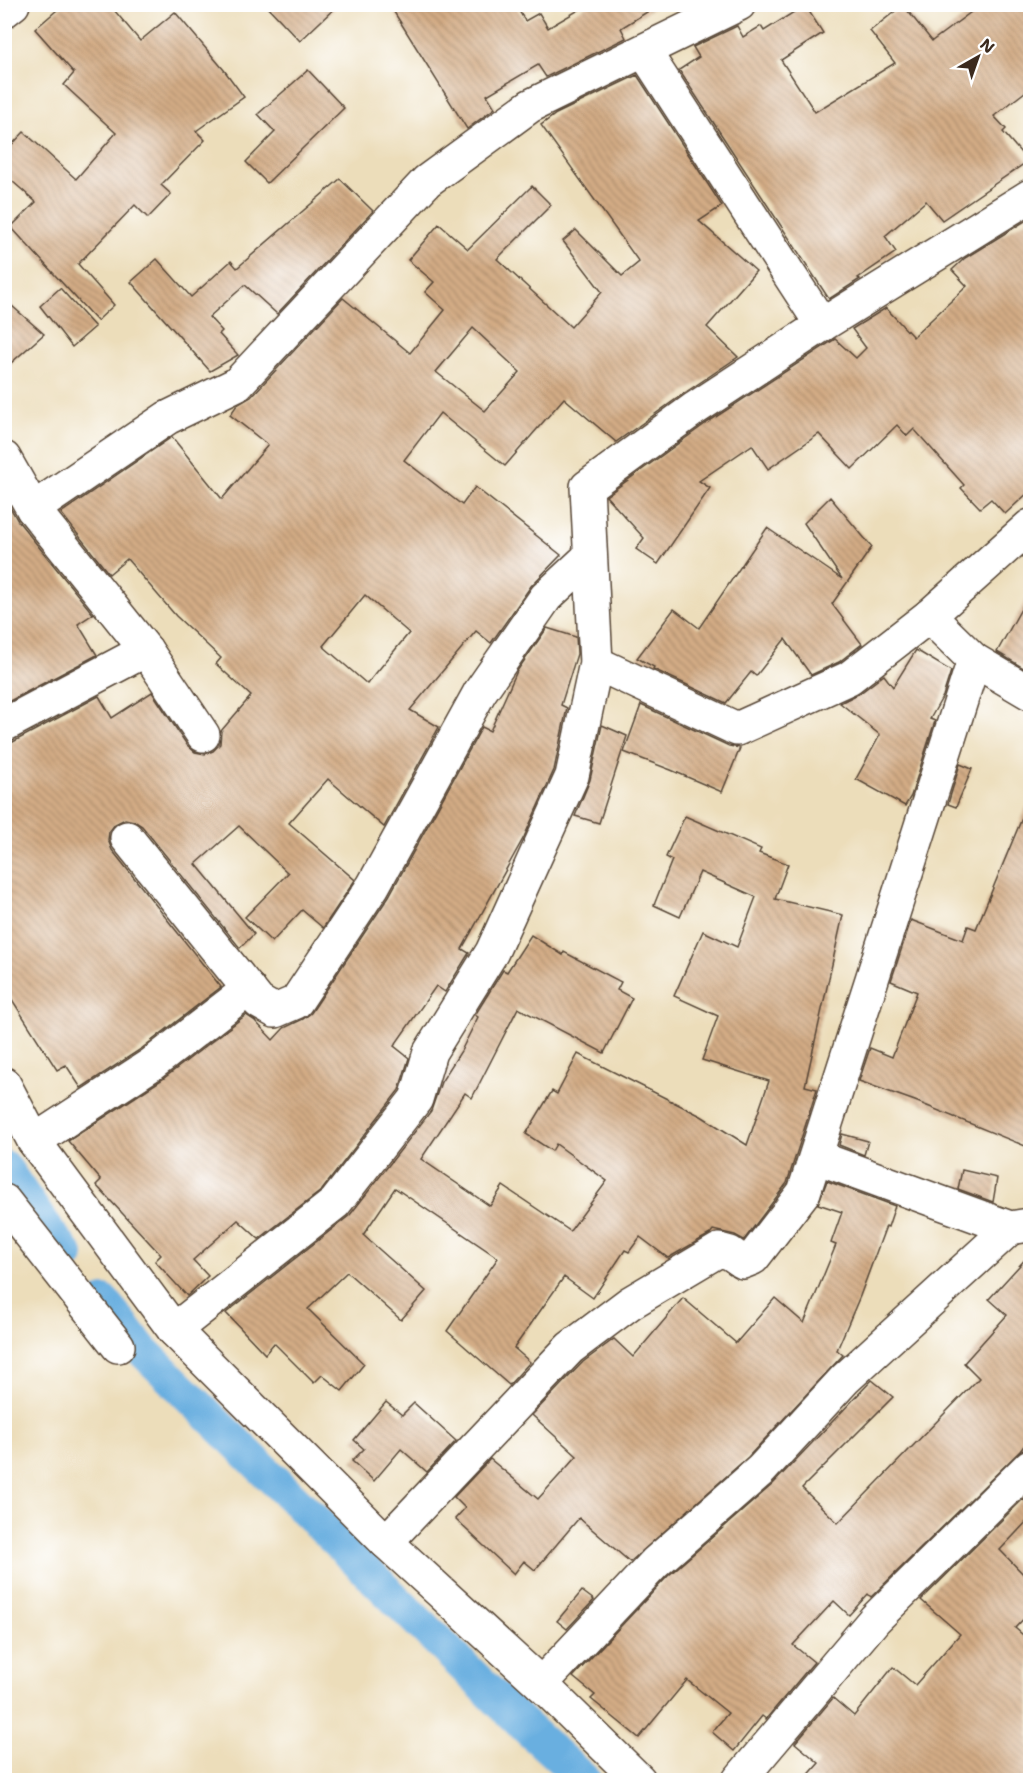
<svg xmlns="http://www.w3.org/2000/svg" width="1035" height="1785" viewBox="0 0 1035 1785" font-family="'Shantell Sans',sans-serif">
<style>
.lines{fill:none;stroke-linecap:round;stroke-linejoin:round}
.canal{stroke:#69afe0;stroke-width:34}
.building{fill:url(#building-back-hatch);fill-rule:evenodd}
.minor-casing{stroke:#564535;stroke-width:36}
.minor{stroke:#fff;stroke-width:33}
</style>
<defs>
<pattern id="building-back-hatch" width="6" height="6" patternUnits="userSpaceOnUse" patternTransform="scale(1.5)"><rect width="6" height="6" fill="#d3ac85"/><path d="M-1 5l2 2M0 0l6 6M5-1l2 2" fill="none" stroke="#ac8c6c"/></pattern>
</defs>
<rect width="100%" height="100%" fill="#fff"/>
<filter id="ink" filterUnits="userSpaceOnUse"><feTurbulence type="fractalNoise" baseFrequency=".0167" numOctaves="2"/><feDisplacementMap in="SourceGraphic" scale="12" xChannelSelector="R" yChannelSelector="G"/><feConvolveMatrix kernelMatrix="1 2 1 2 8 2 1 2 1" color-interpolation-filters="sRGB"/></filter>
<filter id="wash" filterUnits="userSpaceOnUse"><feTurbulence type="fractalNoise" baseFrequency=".008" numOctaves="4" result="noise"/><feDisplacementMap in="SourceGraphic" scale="24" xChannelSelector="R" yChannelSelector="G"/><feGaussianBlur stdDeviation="1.35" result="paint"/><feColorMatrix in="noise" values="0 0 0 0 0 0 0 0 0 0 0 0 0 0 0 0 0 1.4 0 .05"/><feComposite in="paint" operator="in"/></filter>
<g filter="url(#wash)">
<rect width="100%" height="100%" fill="#ecddba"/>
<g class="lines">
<g class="canal">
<path d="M4 1167 44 1226 67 1255"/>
<path d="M104 1302 141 1349 519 1721 584 1780"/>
</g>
</g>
<g id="blocks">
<g class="building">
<path d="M64 4H109L140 41 175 12 224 70 244 97 196 131 205 140 161 185 171 194 148 218 135 205 78 264 114 305 97 321 11 227 36 202 4 174V153L24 132 76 179 116 133 64 85 74 73 35 29Z"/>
<path d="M265 4H339L300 41Z"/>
<path d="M389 4H515L525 21 539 13 548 28 589 4H660L621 28 626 38 546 77 538 65 487 95 495 108 467 129Z"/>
<path d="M982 4H1030V88L994 116 1006 129 1003 132 1028 161 942 220 926 201 885 236 896 252 858 278 860 279 829 299 679 70 699 57 693 47 737 26 743 37 761 26 764 31 805 5 823 33 781 60 815 112 895 63 870 31 903 5 932 41Z"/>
<path d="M308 70 344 108 267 183 246 162 275 132 258 114Z"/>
<path d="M637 75 722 206 699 221 756 271 707 327 738 357 683 394 616 442 564 398 505 466 440 413 404 460 462 505 475 487 561 555 531 586 491 643 476 631 410 710 439 727 384 827 328 779 289 823 355 880 323 928 302 910 272 942 245 917 288 873 239 826 196 864 254 934 240 948 142 826 134 821 125 819 115 824 109 832 108 840 112 850 221 987 141 1049 81 1088 66 1065 57 1070 4 987V744L13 742 99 696 112 718 152 692 187 745 195 752 205 754 213 751 220 744 221 731 251 696 216 664 221 658 176 616 127 559 109 574 61 513 172 437 222 499 268 445 230 415 237 405 251 397 343 298 410 353 445 310 425 292 434 282 408 260 439 224 468 249 532 186 551 205 497 259 571 327 602 292 563 241 576 230 622 276 639 262 541 125 556 114ZM473 328 520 372 485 411 436 372ZM365 595 409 633 367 684 323 646Z"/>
<path d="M340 179 373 211 277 314 245 285 209 317 222 331 219 334 238 355 210 371 131 282 157 259 191 297 231 261 237 268Z"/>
<path d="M1030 218V491L1005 514 991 499 980 508 961 488 964 485 914 429 907 436 897 425 852 469 819 434 768 469 752 445 699 481 710 488 658 564 636 549 644 538 606 496 705 424 835 339 856 358 866 348 852 329 886 308 913 337 967 286 952 270 965 258Z"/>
<path d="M60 288 95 327 72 347 40 306Z"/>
<path d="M4 299 44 334 4 369Z"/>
<path d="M4 497 18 521 93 614 78 624 97 655 4 704Z"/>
<path d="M830 497 872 547 832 604 862 644 839 662 811 675 785 639 756 676 751 672 726 703 653 669 654 667 637 658 674 609 699 628 767 528 842 579 804 523Z"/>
<path d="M1030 593V672L997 652Z"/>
<path d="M547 628 576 637 577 654 561 705 567 708 554 770 524 837 462 949 469 953 445 992 436 986 394 1046 409 1058 399 1090 322 1190 259 1239 238 1220 193 1260 208 1276 187 1296 155 1261 161 1255 96 1185 101 1180 68 1141 163 1079 246 1015 255 1021 273 1040 284 1028 303 1019 311 1013 389 896 482 727 490 731 517 671Z"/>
<path d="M916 650 951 671 943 696 930 719 935 721 911 796 905 806 856 779 880 735 840 703 860 693 884 675 893 687Z"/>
<path d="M641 705 729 746 740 748 722 792 671 770 624 752Z"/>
<path d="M602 725 627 736 599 823 575 816 590 780Z"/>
<path d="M960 764 972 769 956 807 948 804Z"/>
<path d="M1030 799V1148L915 1101 859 1081 870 1048 892 1057 917 992 891 981 911 920 963 940 968 926 976 929Z"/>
<path d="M685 816 761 849 759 853 788 864 775 899 843 915 805 1086 817 1089 787 1183 744 1240 735 1235 713 1230 710 1234 668 1258 640 1237 629 1252 625 1250 593 1298 564 1277 514 1348 530 1362 509 1385 447 1331 498 1258 395 1188 363 1235 426 1291 401 1320 347 1272 308 1309 364 1364 342 1391 322 1375 314 1383 274 1343 265 1354 226 1313 350 1215 431 1111 441 1082 461 1051 478 1017 475 1015 503 970 507 972 531 935 563 955 564 952 621 982 617 990 632 998 604 1053 518 1008 472 1098 465 1093 421 1159 490 1206 503 1186 570 1231 607 1181 556 1144 552 1151 526 1134 552 1091 557 1094 578 1054 701 1116 747 1145 769 1081 702 1060 718 1016 674 996 703 931 737 947 756 897 700 872 680 917 654 905 672 860 666 857Z"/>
<path d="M842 1134 868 1141 864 1155 839 1145Z"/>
<path d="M962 1170 997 1178 993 1202 958 1189Z"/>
<path d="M827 1181 895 1206 888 1227 886 1226 860 1296 837 1350 843 1355 748 1457 630 1562 579 1518 535 1570 524 1561 514 1574 455 1519 465 1508 454 1497 490 1459 538 1499 577 1456 532 1415 583 1362 614 1339 633 1357 683 1298 736 1343 775 1298 804 1323 836 1245 831 1243 842 1212 818 1204Z"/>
<path d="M1030 1254V1438L1020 1451 871 1597 868 1594 849 1615 834 1601 793 1645 814 1662 766 1719 762 1716 734 1751 712 1732 728 1713 687 1680 639 1738 591 1699 595 1695 573 1677 668 1576 773 1484 872 1380 893 1397 802 1488 838 1523 979 1378 964 1363 1007 1315 989 1299Z"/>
<path d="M386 1402 402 1415 414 1403 456 1441 427 1472 401 1449 374 1481 352 1461 364 1449 354 1440Z"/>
<path d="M1023 1499 1030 1506V1518L1000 1550 1030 1581V1612L1015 1628 1030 1641V1780H804L819 1763 795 1743 833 1698 854 1716 893 1667 915 1685 960 1634 921 1600Z"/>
<path d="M582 1591 594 1600 567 1629 557 1621Z"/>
</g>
</g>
</g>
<g filter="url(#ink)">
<use href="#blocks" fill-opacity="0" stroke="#564535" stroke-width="1.5"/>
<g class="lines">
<defs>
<g id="minor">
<path d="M4 11 13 4"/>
<path d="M644 51 822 325"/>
<path d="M4 458 33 509 146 650 203 735"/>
<path d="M33 509 167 418 237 384 427 181 530 106 739 4"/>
<path d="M929 616 974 660 1030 693"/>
<path d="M596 663 737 729 849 678 929 616 1030 526"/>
<path d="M4 725 146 650"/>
<path d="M127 838 259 1002 275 1011 296 1002 373 886 480 692 546 597 590 556"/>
<path d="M4 1084 34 1141 174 1330 386 1542 541 1684 639 1780"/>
<path d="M34 1141 152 1064 249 989"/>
<path d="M816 1157 1010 1228 1029 1225"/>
<path d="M4 1201 118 1346"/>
<path d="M174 1330 335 1203 416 1099 430 1052 492 952 572 776 596 663 587 487 694 409 822 325 1030 196"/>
<path d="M386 1542 570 1348 630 1303 719 1250 730 1253 743 1262 753 1258 804 1192 974 660"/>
<path d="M541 1684 655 1563 761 1470 845 1379 1010 1228"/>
<path d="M739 1780 875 1619 1030 1466"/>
</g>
</defs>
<use href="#minor" class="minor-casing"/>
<use href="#minor" class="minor"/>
</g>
</g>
<rect width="1035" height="1785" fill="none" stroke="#fff" stroke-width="24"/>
<g transform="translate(978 57) rotate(40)" stroke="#ffffff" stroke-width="4.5" paint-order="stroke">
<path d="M0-4.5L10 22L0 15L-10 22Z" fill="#3b2a1e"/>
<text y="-9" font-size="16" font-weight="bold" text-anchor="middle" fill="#3b2a1e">N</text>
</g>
</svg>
